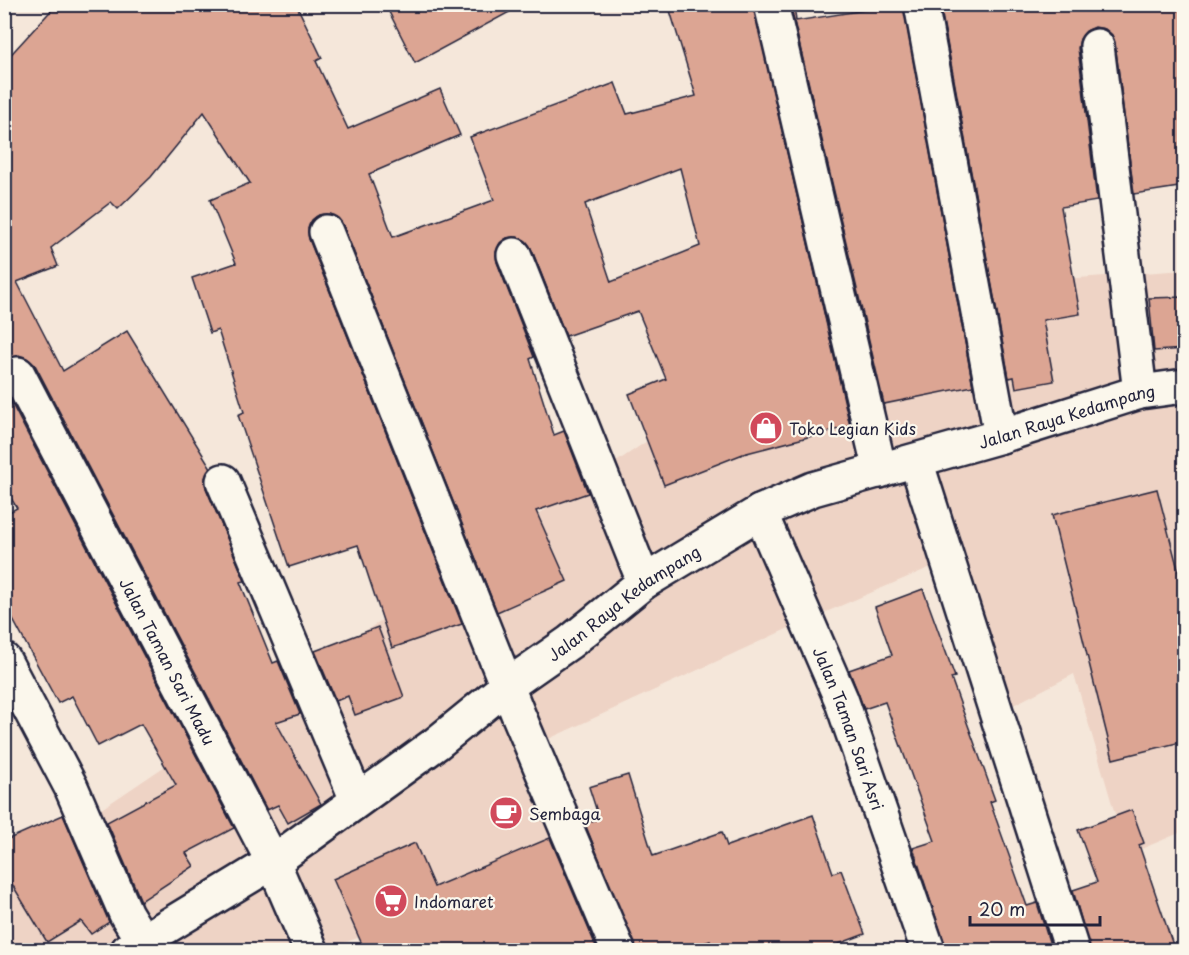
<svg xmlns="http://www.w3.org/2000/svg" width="1189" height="955" viewBox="0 0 1189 955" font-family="'Playpen Sans',sans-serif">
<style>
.built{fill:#eed3c5}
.building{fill:#dca593;stroke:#22223b;stroke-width:1.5;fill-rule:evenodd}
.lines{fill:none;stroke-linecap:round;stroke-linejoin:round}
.minor-casing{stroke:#22223b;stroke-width:38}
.minor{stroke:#fbf7ec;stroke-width:33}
.labels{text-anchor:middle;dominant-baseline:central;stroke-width:4.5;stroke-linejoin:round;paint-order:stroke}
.street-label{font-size:16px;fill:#22223b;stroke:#fbf7ec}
.poi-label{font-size:16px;fill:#22223b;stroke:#fbf7ec;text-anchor:start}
</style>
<rect width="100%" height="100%" fill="#f5e7da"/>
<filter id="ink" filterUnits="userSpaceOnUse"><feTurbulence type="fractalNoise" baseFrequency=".0167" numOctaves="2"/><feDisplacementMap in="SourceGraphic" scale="12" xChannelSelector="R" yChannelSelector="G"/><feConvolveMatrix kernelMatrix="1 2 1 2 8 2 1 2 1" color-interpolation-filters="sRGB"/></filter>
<g filter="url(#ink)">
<path class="built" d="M1184 270V831L1127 855 1074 674 990 717 938 564 791 627 542 742 630 950H559L533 875 324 950H5V874L754 369 868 309 985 285Z"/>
<g class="building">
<path d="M57 4H296L322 58 316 61 348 129 440 89 460 135 369 174 393 237 494 200 470 137 615 83 627 114 696 96 668 4H753L850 426 743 454 664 485 629 394 666 379 638 311 566 336 531 248 526 241 517 237 507 238 500 243 496 252 497 262 534 357 530 359 554 435 564 431 588 493 536 511 567 581 497 612 343 225 338 218 329 214 319 215 312 220 308 229 309 239 462 624 392 648 358 545 289 567 238 415 244 412 218 330 210 333 192 278 236 263 210 200 250 183 204 112 151 177 118 209 111 202 51 248 58 266 17 282 63 371 127 331 211 468 205 478 206 488 245 581 240 582 273 663 278 661 300 714 276 722 321 804 288 823 278 805 267 810 35 365 28 359 19 355 4 362V62ZM680 168 700 246 611 282 585 204Z"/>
<path d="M385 4H524L415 63Z"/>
<path d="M790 4H794L796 21 903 4 973 386 884 404Z"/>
<path d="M940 4H1185V186L1134 194 1115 43 1112 35 1105 29 1095 27 1086 31 1080 39 1078 48 1097 201 1061 207 1080 314 1043 320 1054 381 1016 388 1014 377 1009 378Z"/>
<path d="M1185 297V349L1154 351 1149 298Z"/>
<path d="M4 389 234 828 186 853 194 866 141 901 107 822 176 785 141 724 98 746 72 696 58 703 4 603V515L17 508 4 487Z"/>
<path d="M1157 489 1185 596V741L1113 759 1052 515Z"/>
<path d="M923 589 955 677 951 678 995 800 990 802 1027 906 1037 903 1052 951H947L913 848 935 841 885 702 864 709 849 670 892 655 875 607Z"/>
<path d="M378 627 404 697 355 715 348 696 336 701 315 651Z"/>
<path d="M628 775 653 856 722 832 727 846 813 815 833 873 841 870 865 934 820 951H714L710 941 680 951H636L585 824 599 818 589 787Z"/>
<path d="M1132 810 1144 843 1139 845 1175 951H1090L1073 890 1097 882 1078 830Z"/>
<path d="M63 815 109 922 91 934 81 921 47 942 4 871V841Z"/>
<path d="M550 838 598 951H365L333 879 415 843 434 887Z"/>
</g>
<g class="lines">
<defs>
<g id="minor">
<path d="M771 4 880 471"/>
<path d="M921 4 1001 436"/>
<path d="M1097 46 1140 392"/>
<path d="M326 232 518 714 618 950"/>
<path d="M514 255 644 582"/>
<path id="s1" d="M18 374 273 862 311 950"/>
<path d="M916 461 1072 950"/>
<path d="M223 481 357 800"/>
<path id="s2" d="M760 512 841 699 928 950"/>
<path d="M4 660 71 787 126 914 142 940"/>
<path id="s3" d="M128 950 273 862 437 743 507 686 570 642 644 582 760 512 813 489 1001 436 1140 392 1184 386"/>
</g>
</defs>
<use href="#minor" class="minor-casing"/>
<use href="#minor" class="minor"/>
</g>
</g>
<defs>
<symbol id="shop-disc" viewBox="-11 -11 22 22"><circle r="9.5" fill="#d1495b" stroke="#fbf7ec"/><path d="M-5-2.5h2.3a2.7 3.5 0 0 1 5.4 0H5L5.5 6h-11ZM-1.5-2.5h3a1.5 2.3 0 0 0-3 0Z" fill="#fff"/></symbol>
<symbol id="cafe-disc" viewBox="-11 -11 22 22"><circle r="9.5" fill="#d1495b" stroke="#fbf7ec"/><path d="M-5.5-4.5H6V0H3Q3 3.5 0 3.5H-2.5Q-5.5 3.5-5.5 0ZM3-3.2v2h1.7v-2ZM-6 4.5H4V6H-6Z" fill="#fff"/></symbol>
<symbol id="supermarket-disc" viewBox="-11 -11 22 22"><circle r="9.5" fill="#d1495b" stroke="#fbf7ec"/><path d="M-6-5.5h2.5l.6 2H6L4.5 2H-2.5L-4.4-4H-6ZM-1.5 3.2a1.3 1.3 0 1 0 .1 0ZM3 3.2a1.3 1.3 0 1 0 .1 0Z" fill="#fff"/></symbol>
</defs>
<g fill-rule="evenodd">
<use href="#shop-disc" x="747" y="409" width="38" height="38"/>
<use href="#cafe-disc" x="487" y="794" width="38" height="38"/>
<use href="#supermarket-disc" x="372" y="882" width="38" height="38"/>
</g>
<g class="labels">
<g class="street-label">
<text stroke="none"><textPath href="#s3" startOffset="1092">Jalan Raya Kedampang</textPath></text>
<text stroke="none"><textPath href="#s3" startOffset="606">Jalan Raya Kedampang</textPath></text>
<text stroke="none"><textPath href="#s1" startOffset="324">Jalan Taman Sari Madu</textPath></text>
<text stroke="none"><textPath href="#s2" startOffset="234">Jalan Taman Sari Asri</textPath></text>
</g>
<g class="poi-label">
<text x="789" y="428">Toko Legian Kids</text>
<text x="529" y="813">Sembaga</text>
<text x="414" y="901">Indomaret</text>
</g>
</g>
<rect width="1189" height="955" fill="none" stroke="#fbf7ec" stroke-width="24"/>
<rect x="12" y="12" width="1165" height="931" fill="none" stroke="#22223b" stroke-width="2" filter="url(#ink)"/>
<path d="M970 916v9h130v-9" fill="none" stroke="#22223b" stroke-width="3"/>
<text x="979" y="916" font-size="18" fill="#22223b" stroke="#fbf7ec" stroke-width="4.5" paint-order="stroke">20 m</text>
</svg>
